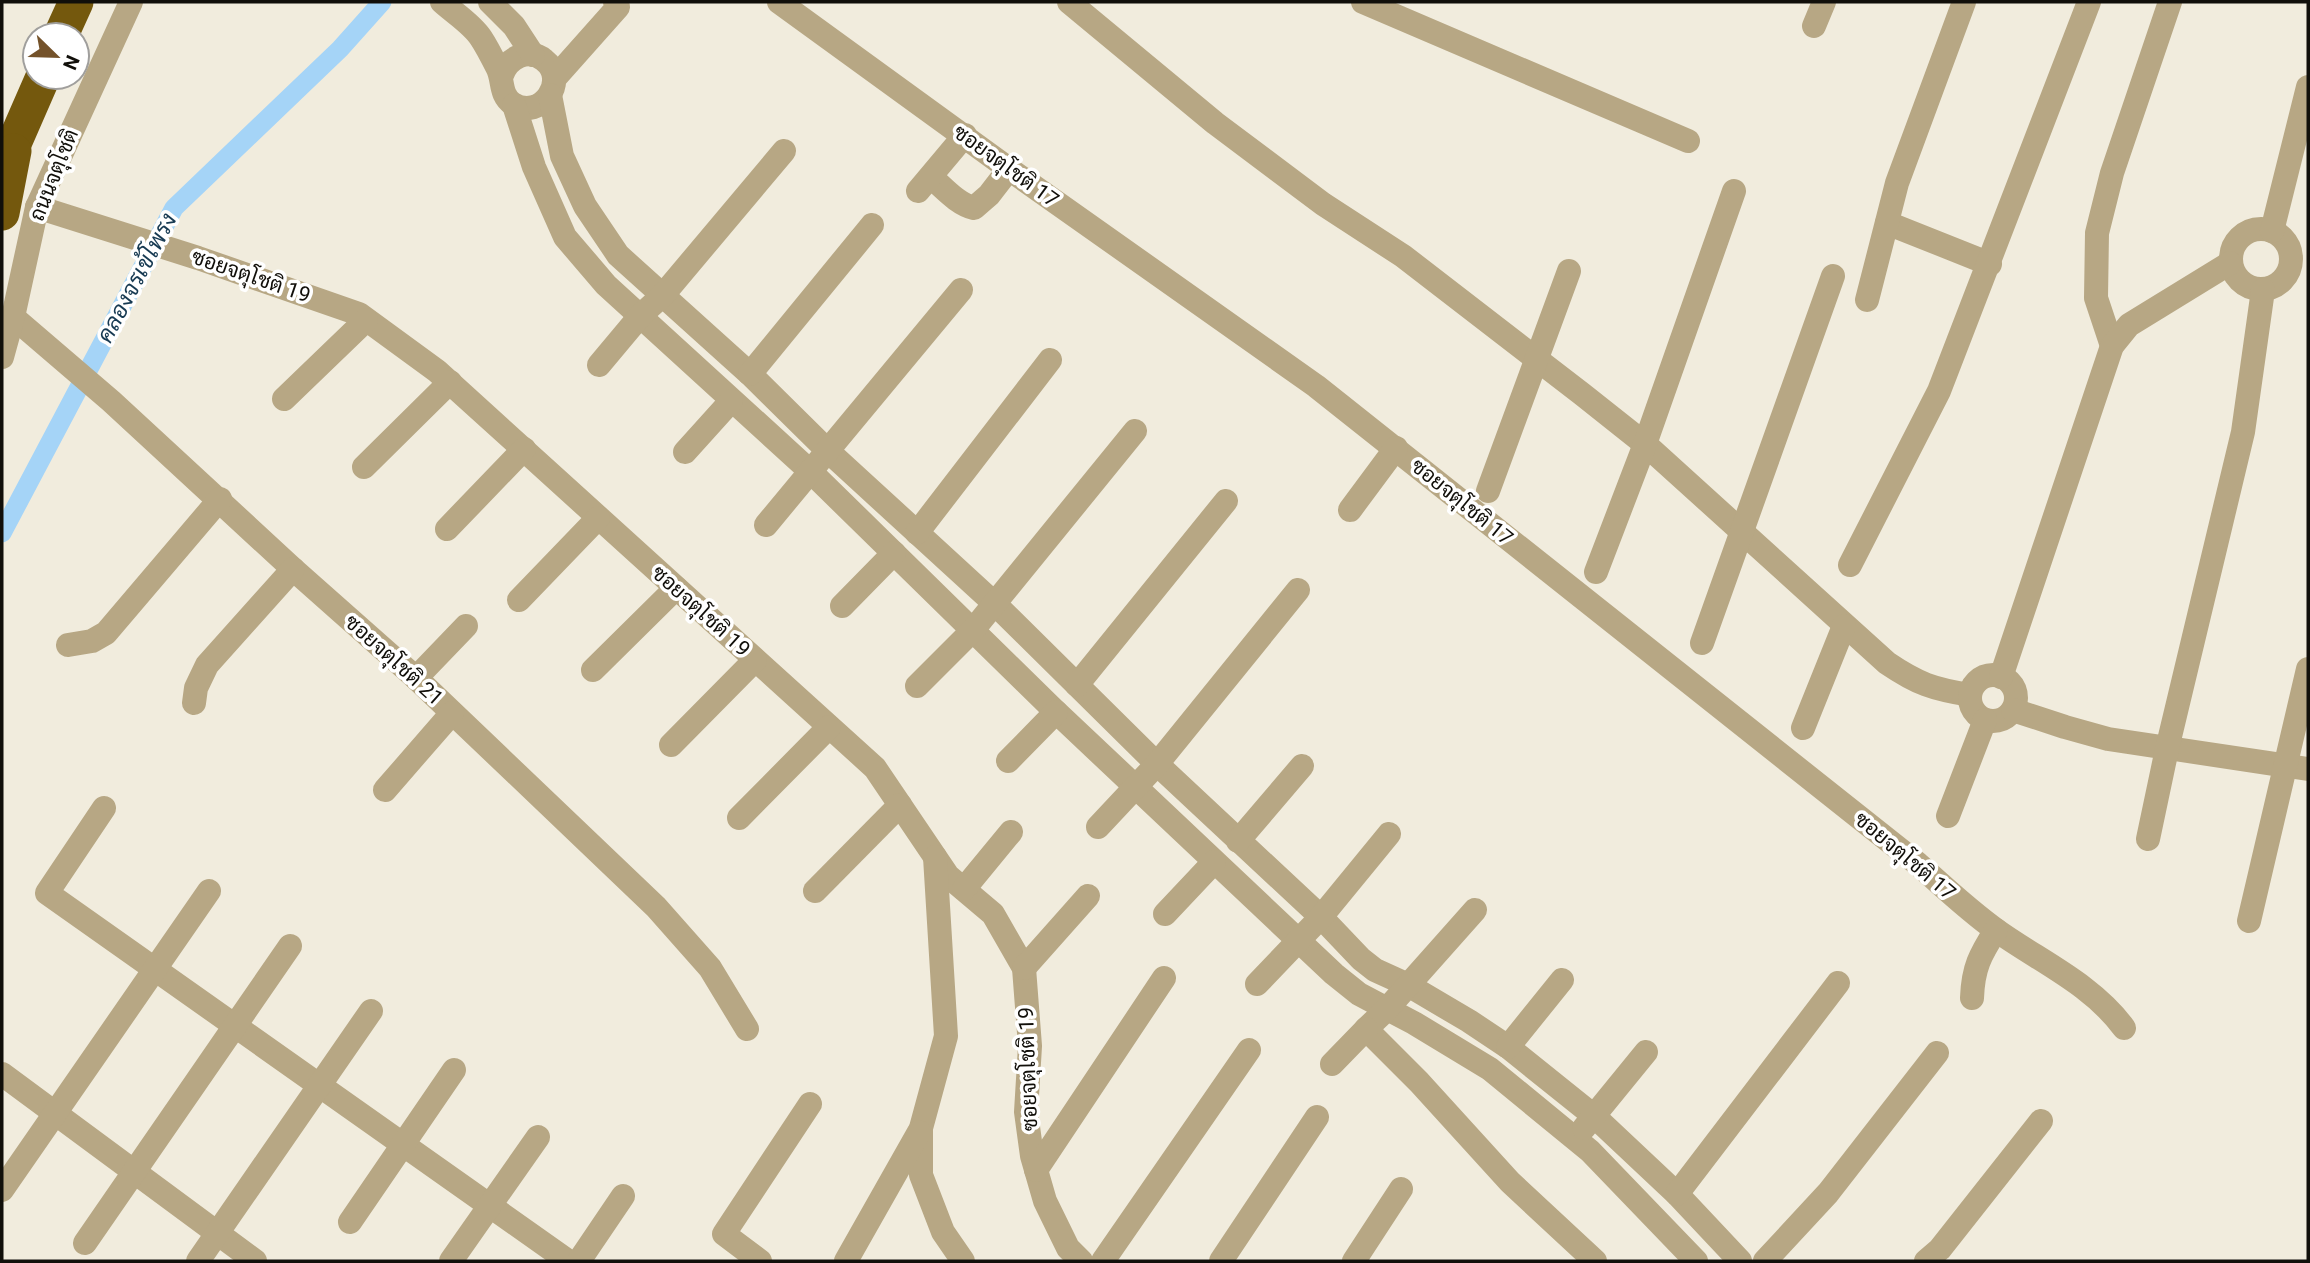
<svg xmlns="http://www.w3.org/2000/svg" width="2310" height="1263" viewBox="0 0 2310 1263" font-family="Roboto,Sarabun,sans-serif">
<style>
.lines{fill:none;stroke-linecap:round;stroke-linejoin:round}
.canal{stroke:#a5d4f7;stroke-width:19}
.minor{stroke:#b7a784;stroke-width:24}
.highway{stroke:#74580d;stroke-width:35}
.labels{text-anchor:middle;dominant-baseline:central;stroke-width:7;stroke-linejoin:round;paint-order:stroke}
.street-label{font-size:21px;fill:#110f0a;stroke:#fff}
.water-label{font-size:23px;font-style:italic;fill:#173a52;stroke:#fff}
</style>
<rect width="100%" height="100%" fill="#f1ecdd"/>
<g class="lines">
<path class="canal" d="M2 533 174 208 340 49 382 2"/>
<g class="minor">
<path d="M442 2C454 13 472 24 481 38 487 47 492 57 497 67 504 79 499 95 513 104 541 121 570 80 544 60 528 47 508 58 502 75"/>
<path d="M490 2 514 26 533 55"/>
<path d="M779 2 1009 169 1316 386 1918 864C1944 887 1968 910 1996 930 2039 961 2092 984 2124 1028"/>
<path d="M1069 2 1215 123 1323 204 1403 256 1582 394 1645 444 1887 663C1918 684 1933 689 1970 695"/>
<path d="M1363 2 1688 141"/>
<path d="M1814 26 1824 2"/>
<path d="M554 79 618 7 615 2"/>
<path d="M550 95 562 156 585 206 618 255 750 374 828 451 995 604 1157 764 1321 917 1361 959 1375 970 1408 985 1469 1021 1508 1047 1594 1116 1677 1194 1740 1261"/>
<path d="M514 105 534 167 565 237 606 285 811 472 1052 708 1334 974 1359 994 1414 1023 1490 1069 1590 1151 1696 1261"/>
<path d="M931 177C943 187 957 204 974 208L989 195 1009 169"/>
<path d="M918 191 965 135"/>
<path d="M37 207 198 258 359 314 437 371 875 768 948 876 993 914 1024 968 1030 1046 1026 1112 1032 1156 1045 1201 1068 1248 1081 1261"/>
<path d="M1887 223 1990 264"/>
<circle cx="2261" cy="259" r="30"/>
<path d="M2272 231 2308 87"/>
<path d="M1867 300 1897 183 1964 2"/>
<path d="M13 317 111 401 293 569 416 678 656 907 710 968 747 1029"/>
<path d="M2112 346 2096 298 2097 233 2112 173 2170 2"/>
<path d="M2 357 13 317 37 207 131 2"/>
<path d="M599 365 640 316 663 295 784 151"/>
<path d="M750 374 872 225"/>
<path d="M284 399 366 320"/>
<path d="M685 452 731 401"/>
<path d="M364 467 450 382"/>
<path d="M1488 491 1569 271"/>
<path d="M1350 510 1396 448"/>
<path d="M766 525 961 290"/>
<path d="M447 529 524 449"/>
<path d="M917 533 1050 360"/>
<path d="M1850 565 1939 391 2089 2"/>
<path d="M1596 572 1645 444 1734 191"/>
<path d="M519 600 598 518"/>
<path d="M842 606 894 553"/>
<path d="M1702 643 1833 276"/>
<path d="M68 645 92 641 106 633 220 499"/>
<path d="M593 670 676 588"/>
<circle cx="1993" cy="698" r="23"/>
<path d="M2001 677 2112 346 2129 325 2230 263"/>
<path d="M416 678 466 626"/>
<path d="M1077 685 1226 501"/>
<path d="M917 686 973 630 1135 431"/>
<path d="M194 703 196 688 207 665 293 569"/>
<path d="M2013 710 2065 727 2108 739 2308 769"/>
<path d="M1803 728 1844 626"/>
<path d="M671 745 755 660"/>
<path d="M1008 761 1056 712"/>
<path d="M385 790 452 713"/>
<path d="M104 808 47 893 568 1261"/>
<path d="M1948 816 1985 720"/>
<path d="M739 818 829 727"/>
<path d="M1098 827 1157 764 1298 590"/>
<path d="M2148 839 2167 749 2243 432 2263 290"/>
<path d="M1238 841 1302 766"/>
<path d="M935 857 946 1036 921 1128V1175L943 1232 963 1261"/>
<path d="M964 889 1011 832"/>
<path d="M815 891 900 805"/>
<path d="M1475 910 1387 1009 1366 1029 1419 1082 1510 1182 1595 1261"/>
<path d="M1165 914 1214 862"/>
<path d="M2249 921 2308 669"/>
<path d="M1024 968 1088 896"/>
<path d="M1257 984 1321 917 1389 834"/>
<path d="M1972 998C1973 968 1980 955 1996 930"/>
<path d="M1508 1047 1562 980"/>
<path d="M1332 1064 1366 1029"/>
<path d="M2 1074 255 1261"/>
<path d="M1584 1128 1646 1052"/>
<path d="M1036 1170 1164 978"/>
<path d="M2 1190 209 891"/>
<path d="M1677 1194 1838 983"/>
<path d="M350 1222 454 1070"/>
<path d="M85 1243 290 946"/>
<path d="M198 1261 371 1011"/>
<path d="M451 1261 538 1137"/>
<path d="M579 1261 623 1196"/>
<path d="M760 1261 724 1234 810 1104"/>
<path d="M846 1261 919 1132"/>
<path d="M1103 1261 1249 1050"/>
<path d="M1221 1261 1317 1117"/>
<path d="M1354 1261 1401 1189"/>
<path d="M1765 1261 1828 1193 1937 1053"/>
<path d="M1926 1261 1940 1249 2041 1121"/>
</g>
<g class="highway">
<path d="M61 35 76 2"/>
<path d="M2 171 43 77"/>
<path d="M2 213 14 151"/>
</g>
</g>
<g class="labels">
<g class="street-label">
<text transform="translate(1006 166) rotate(36)">ซอยจตุโชติ 17</text>
<text transform="translate(54 175) rotate(-68)">ถนนจตุโชติ</text>
<text transform="translate(251 276) rotate(19)">ซอยจตุโชติ 19</text>
<text transform="translate(1462 502) rotate(39)">ซอยจตุโชติ 17</text>
<text transform="translate(701 611) rotate(42)">ซอยจตุโชติ 19</text>
<text transform="translate(394 660) rotate(42)">ซอยจตุโชติ 21</text>
<text transform="translate(1905 856) rotate(40)">ซอยจตุโชติ 17</text>
<text transform="translate(1028 1069) rotate(-92)">ซอยจตุโชติ 19</text>
</g>
<g class="water-label">
<text transform="translate(137 278) rotate(-62)">คลองจรเข้โพรง</text>
</g>
</g>
<rect width="2310" height="1263" fill="none" stroke="#110f0a" stroke-width="7"/>
<g transform="translate(56 56) rotate(113)"><circle r="33" fill="#ffffff" stroke="#a09f9d" stroke-width="2"/>
<path d="M0-5L12 26L0 18L-12 26Z" fill="#74522a"/>
<text y="-10" font-size="19" font-weight="bold" text-anchor="middle" fill="#110f0a">N</text>
</g>
</svg>
